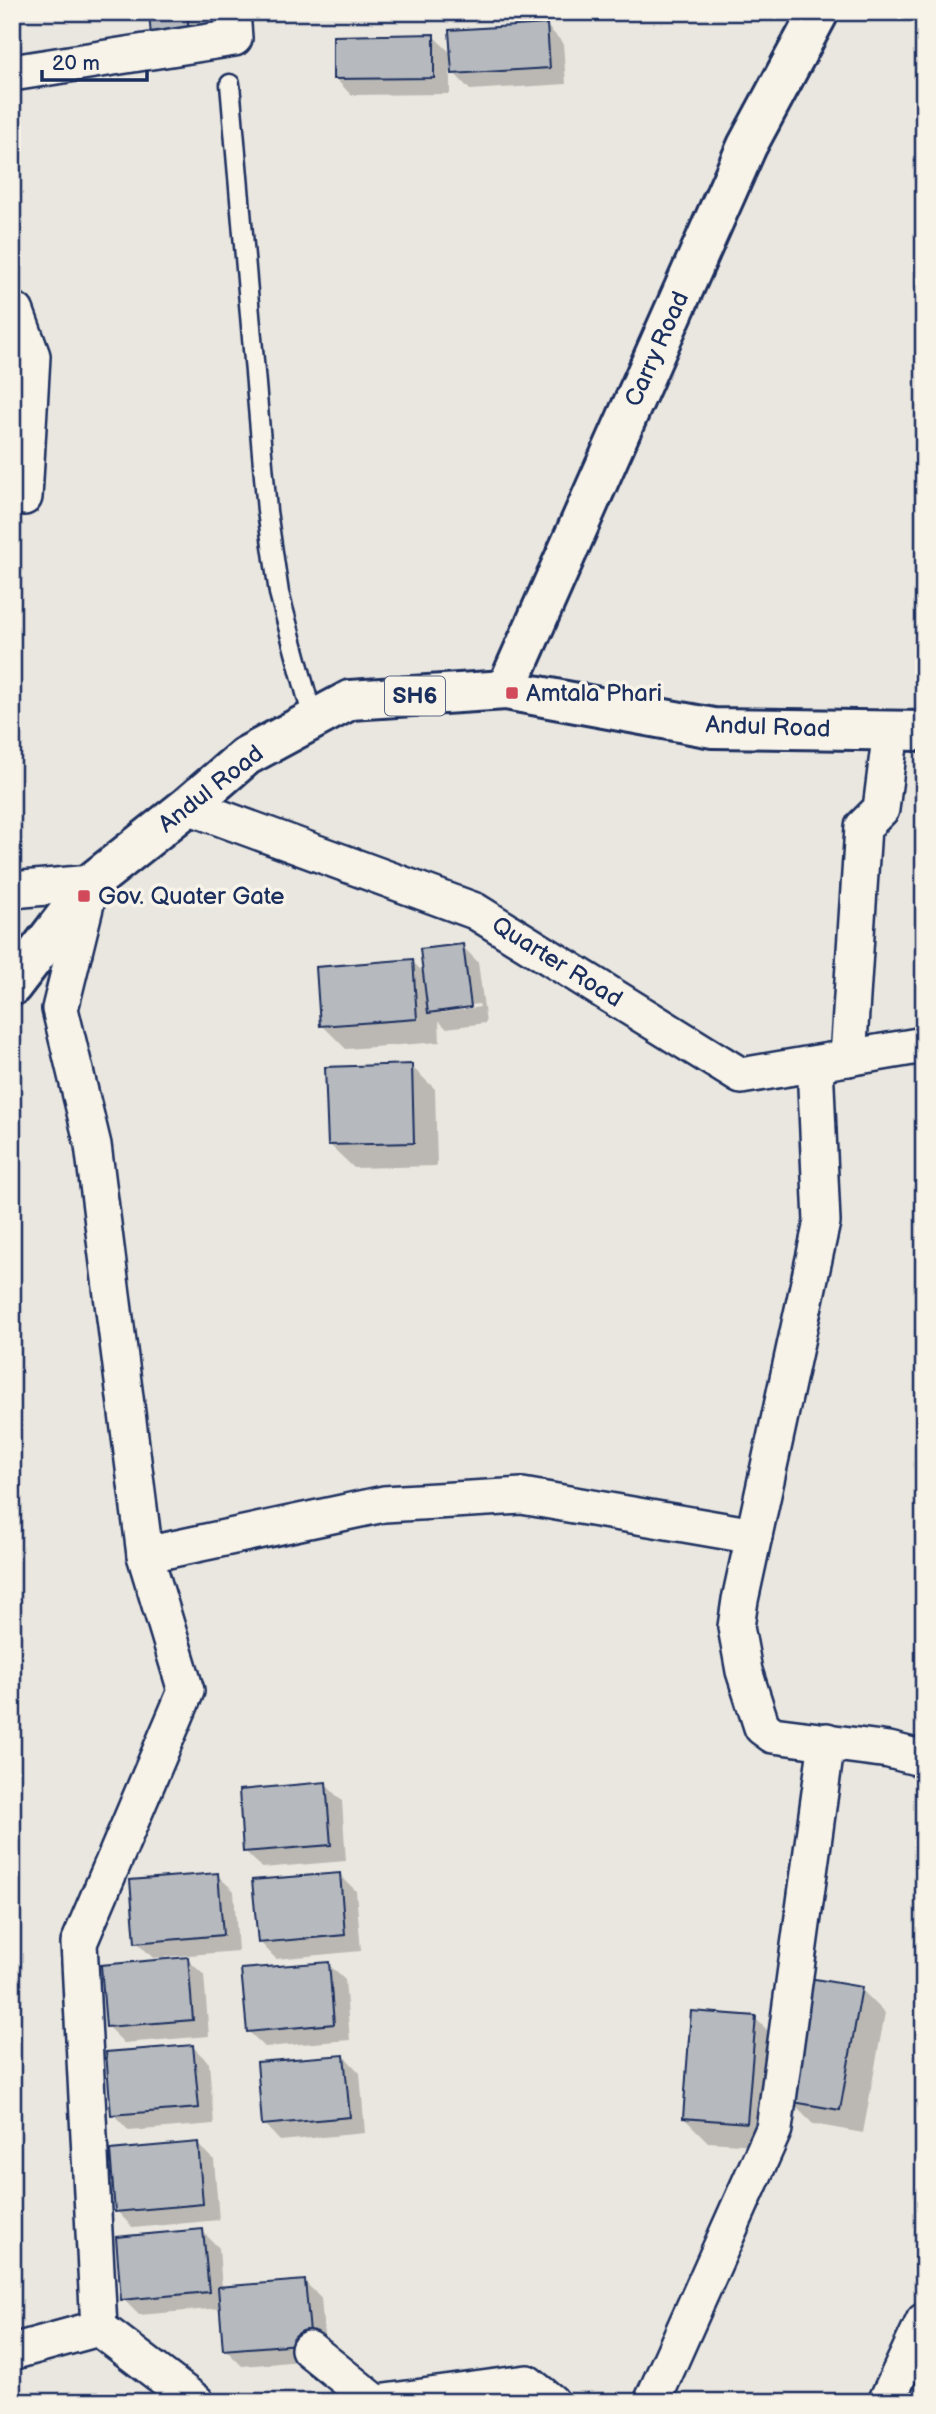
<svg xmlns="http://www.w3.org/2000/svg" width="936" height="2414" viewBox="0 0 936 2414" font-family="'Balsamiq Sans',sans-serif">
<style>
.shadow{fill:#0003;fill-rule:evenodd}
.building{fill:#b6babf;stroke:#1b2f5e;stroke-width:2}
.lines{fill:none;stroke-linecap:round;stroke-linejoin:round}
.lane-casing{stroke:#1b2f5e;stroke-width:23}
.street-casing{stroke:#1b2f5e;stroke-width:40}
.secondary-casing{stroke:#1b2f5e;stroke-width:44}
.primary-casing{stroke:#1b2f5e;stroke-width:44}
.lane{stroke:#f7f3e8;stroke-width:18}
.street{stroke:#f7f3e8;stroke-width:35}
.secondary{stroke:#f7f3e8;stroke-width:38}
.primary{stroke:#f7f3e8;stroke-width:38}
.poi-dot{fill:#d1495b;stroke:#f7f3e8;stroke-width:2.5}
.labels{text-anchor:middle;dominant-baseline:central;stroke-width:7;stroke-linejoin:round;paint-order:stroke}
.shield{fill:#f7f3e8;stroke:#5d6a87;stroke-width:2}
.shield-label{font-size:23px;font-weight:bold;fill:#1b2f5e}
.street-label{font-size:24px;fill:#1b2f5e;stroke:#f7f3e8}
.poi-label{font-size:24px;fill:#1b2f5e;stroke:#f7f3e8;text-anchor:start}
</style>
<rect width="100%" height="100%" fill="#eae7e0"/>
<filter id="ink" filterUnits="userSpaceOnUse"><feTurbulence type="fractalNoise" baseFrequency=".0143" numOctaves="2"/><feDisplacementMap in="SourceGraphic" scale="14" xChannelSelector="R" yChannelSelector="G"/><feConvolveMatrix kernelMatrix="1 2 1 2 8 2 1 2 1" color-interpolation-filters="sRGB"/></filter>
<g filter="url(#ink)">
<g class="shadow">
<path d="M151 12H201L204 49Z"/>
<path d="M547 26 563 43 566 84 470 90 454 73 453 58H450V94L351 95 335 78 433 36 453 55Z"/>
<path d="M462 946 478 962 486 1023 446 1028 439 1021 440 1042 346 1049 322 1025 412 961 425 974ZM479 1004 480 1007 441 1013V1009Z"/>
<path d="M411 1066 435 1089 437 1166 354 1168 330 1145Z"/>
<path d="M325 1784 342 1801 346 1861 262 1868 245 1851Z"/>
<path d="M339 1874 356 1891 361 1951 276 1959 260 1942Z"/>
<path d="M217 1875 234 1891 238 1951 153 1958 137 1942Z"/>
<path d="M187 1959 204 1975 209 2036 124 2043 108 2027Z"/>
<path d="M328 1964 345 1980 350 2040 265 2047 248 2031Z"/>
<path d="M861 1989 885 2013 863 2133 813 2124 789 2100Z"/>
<path d="M755 2018 779 2042 771 2146 708 2142 684 2118Z"/>
<path d="M193 2047 209 2063 214 2124 129 2131 113 2114Z"/>
<path d="M344 2056 360 2073 365 2133 280 2141 264 2124Z"/>
<path d="M197 2144 214 2160 219 2220 133 2228 117 2211Z"/>
<path d="M202 2231 219 2248 222 2289 305 2282 321 2298 326 2359 242 2366 225 2349 221 2308 139 2315 123 2299Z"/>
</g>
<g class="building">
<path d="M149 12H187L189 33 151 37Z"/>
<path d="M547 24 550 68 452 74 449 30Z"/>
<path d="M434 34V78L333 79V36Z"/>
<path d="M463 944 471 1007 428 1013 420 949Z"/>
<path d="M413 959 417 1019 320 1026 316 967Z"/>
<path d="M412 1064 414 1143 328 1145 325 1067Z"/>
<path d="M326 1782 331 1845 243 1852 239 1790Z"/>
<path d="M218 1873 223 1935 135 1943 130 1880Z"/>
<path d="M340 1873 345 1935 258 1943 252 1880Z"/>
<path d="M188 1957 193 2020 106 2027 101 1965Z"/>
<path d="M329 1962 334 2024 247 2032 241 1969Z"/>
<path d="M809 1978 862 1987 840 2110 787 2101Z"/>
<path d="M691 2011 756 2016 747 2123 683 2118Z"/>
<path d="M193 2045 199 2108 111 2115 106 2052Z"/>
<path d="M344 2055 350 2117 262 2125 257 2062Z"/>
<path d="M198 2142 203 2204 115 2212 110 2150Z"/>
<path d="M203 2229 209 2292 121 2300 116 2237Z"/>
<path d="M305 2280 311 2343 223 2350 218 2287Z"/>
</g>
<g class="lines">
<defs>
<path id="lane" d="M230 84 267 511 279 593 313 719"/>
<g id="street">
<path d="M12 73 234 38 232 12"/>
<path d="M12 311 16 312 32 356 24 497"/>
<path d="M188 806 475 911 741 1076 924 1045"/>
<path d="M12 890 91 883 60 1009 93 1145 145 1555 186 1691 79 1943 99 2328 196 2402"/>
<path d="M848 1058 863 827 881 809 891 730"/>
<path d="M815 1064 822 1222 740 1600 736 1627 744 1671 762 1727 773 1735 889 1750 924 1759"/>
<path d="M145 1555 384 1504 522 1496 754 1536"/>
<path d="M309 2349 375 2402"/>
<path d="M12 2352 99 2328"/>
<path d="M385 2402 527 2383 551 2402"/>
<path d="M652 2402 774 2129 827 1741"/>
<path d="M886 2402 924 2321"/>
</g>
<path id="secondary" d="M506 690 747 146 819 12"/>
<path id="primary" d="M12 986 91 883 188 806 246 756 350 700 506 690 713 728 924 731"/>
</defs>
<use href="#lane" class="lane-casing"/>
<use href="#street" class="street-casing"/>
<use href="#secondary" class="secondary-casing"/>
<use href="#primary" class="primary-casing"/>
<use href="#lane" class="lane"/>
<use href="#street" class="street"/>
<use href="#secondary" class="secondary"/>
<use href="#primary" class="primary"/>
</g>
</g>
<g class="poi-dot">
<rect x="505" y="686" width="14" height="14" rx="3.5"/>
<rect x="77" y="889" width="14" height="14" rx="3.5"/>
</g>
<g class="labels">
<rect class="shield" x="385" y="676.5" width="60" height="39" rx="5"/>
<g class="shield-label">
<text x="415" y="696">SH6</text>
</g>
<g class="street-label">
<text transform="translate(657 349) rotate(-66)">Carry Road</text>
<text transform="translate(768 727) rotate(2)">Andul Road</text>
<text transform="translate(211 789) rotate(-38)">Andul Road</text>
<text transform="translate(557 962) rotate(32)">Quarter Road</text>
</g>
<g class="poi-label">
<text x="526" y="693">Amtala Phari</text>
<text x="98" y="896">Gov. Quater Gate</text>
</g>
</g>
<rect width="936" height="2414" fill="none" stroke="#f7f3e8" stroke-width="42"/>
<rect x="21" y="21" width="894" height="2372" fill="none" stroke="#1b2f5e" stroke-width="2.5" filter="url(#ink)"/>
<path d="M42 70v10h105v-10" fill="none" stroke="#1b2f5e" stroke-width="3.5"/>
<text x="52" y="70" font-size="21" fill="#1b2f5e" stroke="#f7f3e8" stroke-width="5" paint-order="stroke">20 m</text>
</svg>
